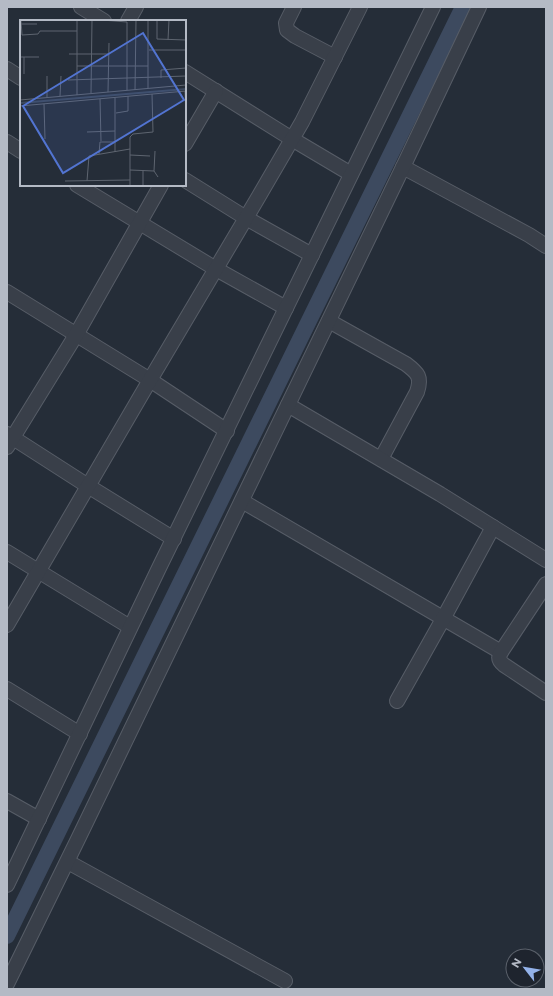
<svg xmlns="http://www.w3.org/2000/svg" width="553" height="996" viewBox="0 0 553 996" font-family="Montserrat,sans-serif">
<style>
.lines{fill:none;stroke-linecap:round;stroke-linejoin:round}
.canal{stroke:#3d4a5f;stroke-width:16}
.street-casing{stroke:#575d67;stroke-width:16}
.street{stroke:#393f49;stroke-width:14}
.inset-river{fill:none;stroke:#3d4a5f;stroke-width:2}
.inset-road{fill:none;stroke:#5e6570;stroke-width:1}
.view{fill:#5274d1;fill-opacity:0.15;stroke:#5274d1;stroke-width:2}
.inset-edge{fill:none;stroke:#b4bac5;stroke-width:2}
</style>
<rect width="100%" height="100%" fill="#252d38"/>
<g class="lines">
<path class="canal" d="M7 936 463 7"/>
<defs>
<g id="street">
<path d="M81 7 104 21"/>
<path d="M294 7 286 23 287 30 295 36 335 57"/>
<path d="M128 21 136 7"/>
<path d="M7 69 21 78"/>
<path d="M185 72 292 139 351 174"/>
<path d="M7 142 21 151"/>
<path d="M185 144 216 91"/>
<path d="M403 167 529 235 546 246"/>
<path d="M185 180 246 218 312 255"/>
<path d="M77 185 216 269 286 308"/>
<path d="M7 292 150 380 227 431"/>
<path d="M329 321 406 364C418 373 422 377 417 392L381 459"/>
<path d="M288 405 440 494 546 560"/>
<path d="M7 434 88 486 174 539"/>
<path d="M7 447 76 335 161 185"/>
<path d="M242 501 501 652"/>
<path d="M7 552 130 627"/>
<path d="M546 584 501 652C498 657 499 661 504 665L546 693"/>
<path d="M7 625 150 380 259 196 302 122 360 7"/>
<path d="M7 689 80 734"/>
<path d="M397 701 443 619 493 527"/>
<path d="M7 801 39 819"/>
<path d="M68 862 285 981"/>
<path d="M7 885 158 570 433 7"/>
<path d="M7 984 79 837 403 167 479 7"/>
</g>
</defs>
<use href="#street" class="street-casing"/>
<use href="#street" class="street"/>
</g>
<g transform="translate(20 20)">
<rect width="166" height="166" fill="#252d38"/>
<path class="inset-river" d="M0 83 166 69"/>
<path class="inset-road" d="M1 0 2 15 18 14 20 11H57M24 0H57M82 0 107 2V70M137 0V19L166 20M1 4H17M148 20 149 0M129 30H166M49 34H89M0 37H19M4 37V54M57 46H128M27 56V78M141 58V50L166 48M48 60 166 56M128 68V0M115 70 116 0M165 71 166 97M88 72 89 23M71 73 72 0M57 75V0M40 76 41 56M80 79 81 121M0 80 166 65M24 84 25 119M0 86 166 71M96 93 108 91V76M67 112 95 111M95 132V78M79 134 80 122H95M110 135 130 136M110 150 134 151 138 157M123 150V166M134 151 135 131M45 161 110 160M67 161 69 136 110 129M110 166V117L113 114 133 112 132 74"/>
<path class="view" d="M123 13 164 80 43 153 3 86Z"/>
<rect width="166" height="166" class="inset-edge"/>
</g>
<rect width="553" height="996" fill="none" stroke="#b4bac5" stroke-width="16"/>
<g transform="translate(525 968) rotate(301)"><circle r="19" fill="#1e242e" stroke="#5a606a"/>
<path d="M0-3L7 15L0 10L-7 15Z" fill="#93b2ea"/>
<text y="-6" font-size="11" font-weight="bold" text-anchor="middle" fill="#b4bac5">N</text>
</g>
</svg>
